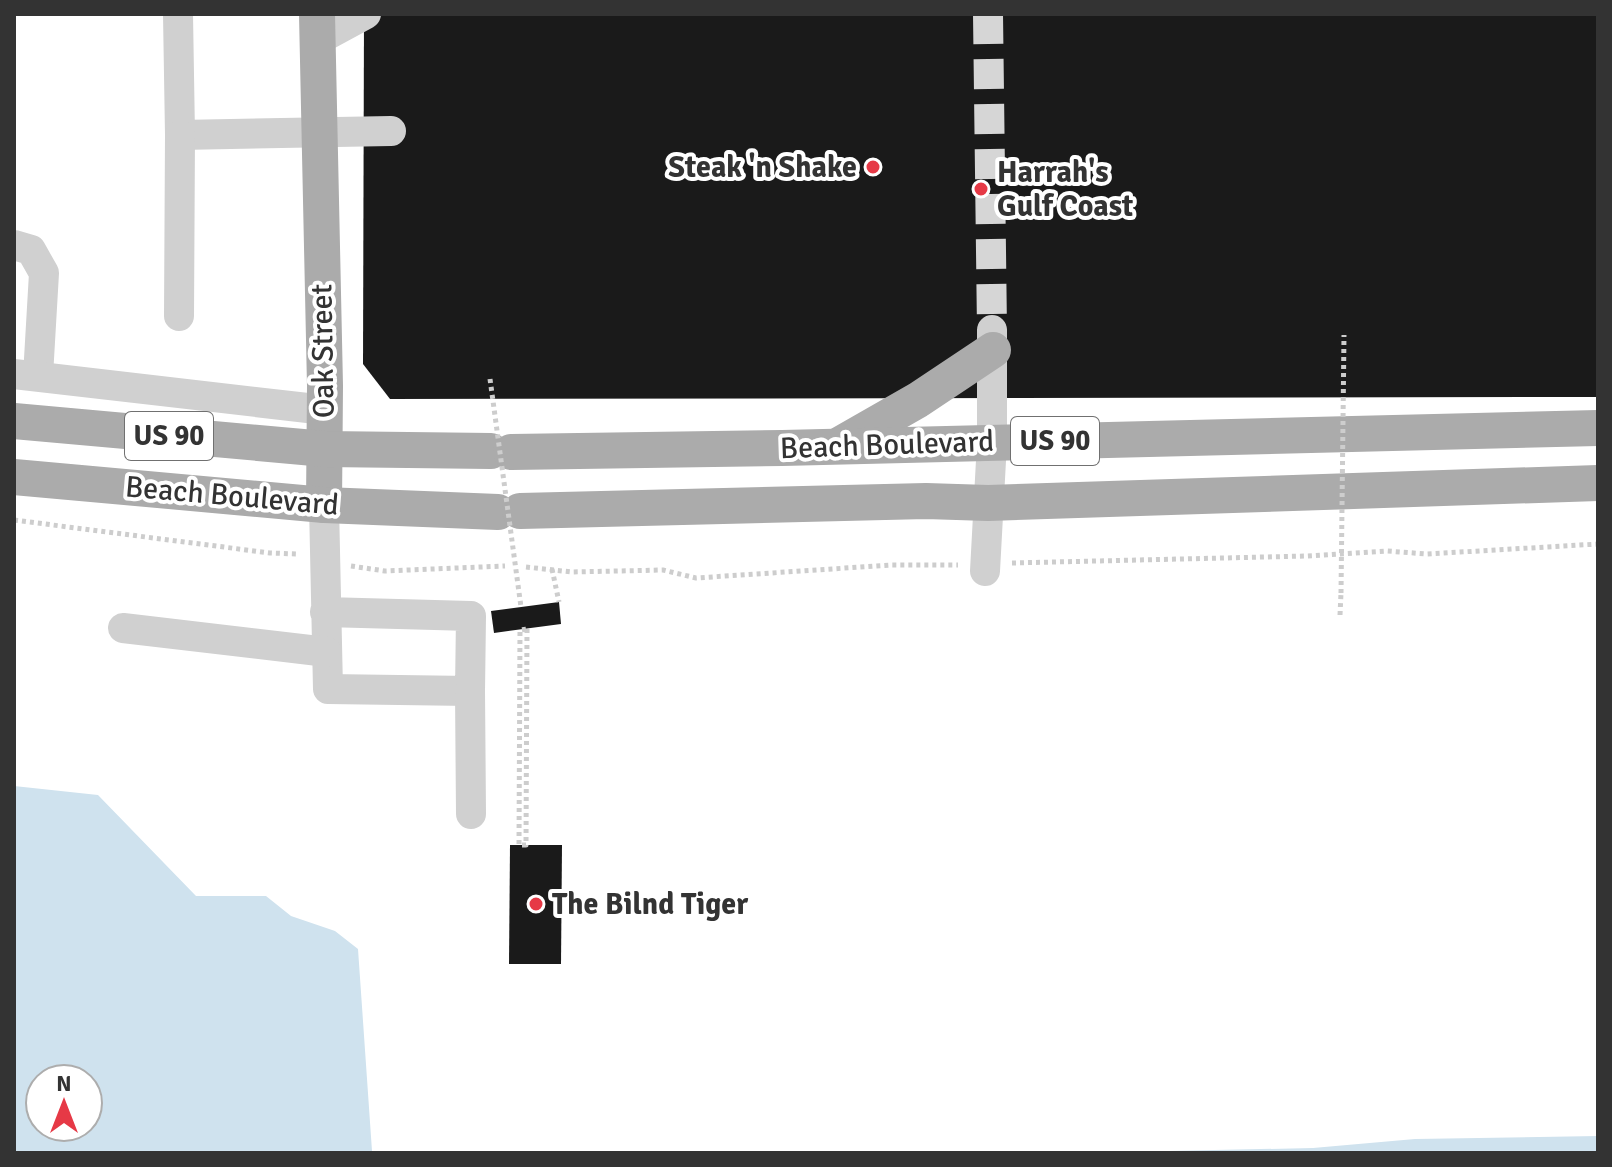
<svg xmlns="http://www.w3.org/2000/svg" width="1612" height="1167" viewBox="0 0 1612 1167" font-family="Signika,sans-serif">
<style>
.water{fill:#cfe2ee;fill-rule:evenodd}
.building{fill:#1a1a1a}
.lines{fill:none;stroke-linecap:round;stroke-linejoin:round}
.minor-tunnel{stroke:#d6d6d6;stroke-width:30;stroke-dasharray:30 15;stroke-linecap:butt}
.path{stroke:#cdcdcd;stroke-width:5;stroke-dasharray:4 4;stroke-linecap:butt}
.minor{stroke:#d0d0d0;stroke-width:30}
.major{stroke:#ababab;stroke-width:36}
.path-bridge{stroke:#cdcdcd;stroke-width:5;stroke-dasharray:4 4;stroke-linecap:butt}
.poi-dot{fill:#e63946;stroke:#fff;stroke-width:3}
.labels{text-anchor:middle;dominant-baseline:central;stroke-width:8;stroke-linejoin:round;paint-order:stroke}
.shield{fill:#fff;stroke:#707070;stroke-width:2}
.shield-label{font-size:28px;font-weight:bold;fill:#333}
.poi-label{font-size:30px;font-weight:bold;fill:#333;stroke:#fff;text-anchor:start}
.street-label{font-size:30px;fill:#333;stroke:#fff}
</style>
<rect width="100%" height="100%" fill="#fff"/>
<path class="water" d="M14 786 98 795 196 896H266L291 916 335 931 358 949 372 1151 1122 1152 1313 1148 1415 1139 1598 1136V1153H14ZM40 1079H88V1127H40Z"/>
<g class="building">
<path d="M364 14H1598V397L390 399 363 364Z"/>
<path d="M559 602 561 624 494 633 491 611Z"/>
<path d="M510 845H562L561 964H509Z"/>
</g>
<g class="lines">
<path class="minor-tunnel" d="M988 14 992 330"/>
<g class="path">
<path d="M14 520 270 553 298 554"/>
<path d="M1012 563 1307 556 1387 551 1427 554 1598 544"/>
<path d="M351 566 385 571 505 566"/>
<path d="M526 567 572 572 663 570 696 578 891 565H958"/>
<path d="M552 569 559 602"/>
<path d="M1340 615 1341 593"/>
<path d="M527 629 526 845H519L520 630Z"/>
</g>
<g class="minor">
<path d="M178 14 180 135 391 131"/>
<path d="M318 40 366 14"/>
<path d="M14 245 31 250 44 273 38 376"/>
<path d="M179 316 180 135"/>
<path d="M14 374 325 410"/>
<path d="M324 505 328 689 470 691 471 616 325 612"/>
<path d="M985 571 992 442V330"/>
<path d="M123 628 327 652"/>
<path d="M470 691 471 814"/>
</g>
<g class="major">
<path d="M317 14 325 386 324 505"/>
<path d="M14 421 325 449 491 451"/>
<path d="M841 444 918 400 993 350"/>
<path d="M511 452 782 448 1598 428"/>
<path d="M14 477 324 505 498 512"/>
<path d="M520 511 926 501 988 503 1598 483"/>
</g>
<g class="path-bridge">
<path d="M490 379 521 607"/>
<path d="M1341 593 1344 335"/>
</g>
</g>
<g class="poi-dot">
<circle cx="873" cy="167" r="8"/>
<circle cx="981" cy="189" r="8"/>
<circle cx="536" cy="904" r="8"/>
</g>
<g class="labels">
<g class="shield">
<rect x="125" y="412" width="88" height="48" rx="6"/>
<rect x="1011" y="417" width="88" height="48" rx="6"/>
</g>
<g class="shield-label">
<text x="169" y="436">US 90</text>
<text x="1055" y="441">US 90</text>
</g>
<g class="poi-label">
<text x="857" y="167" text-anchor="end">Steak 'n Shake</text>
<text x="997" y="172">Harrah's<tspan x="997" dy="34">Gulf Coast</tspan></text>
<text x="552" y="904">The Bilnd Tiger</text>
</g>
<g class="street-label">
<text transform="translate(323 351) rotate(-91)">Oak Street</text>
<text transform="translate(887 445) rotate(-2)">Beach Boulevard</text>
<text transform="translate(232 496) rotate(5)">Beach Boulevard</text>
</g>
</g>
<rect width="1612" height="1167" fill="none" stroke="#333333" stroke-width="32"/>
<g transform="translate(64 1103)"><circle r="38" fill="#ffffff" stroke="#adadad" stroke-width="2"/>
<path d="M0-6L14 30L0 20L-14 30Z" fill="#e63946"/>
<text y="-12" font-size="22" font-weight="bold" text-anchor="middle" fill="#333333">N</text>
</g>
</svg>
